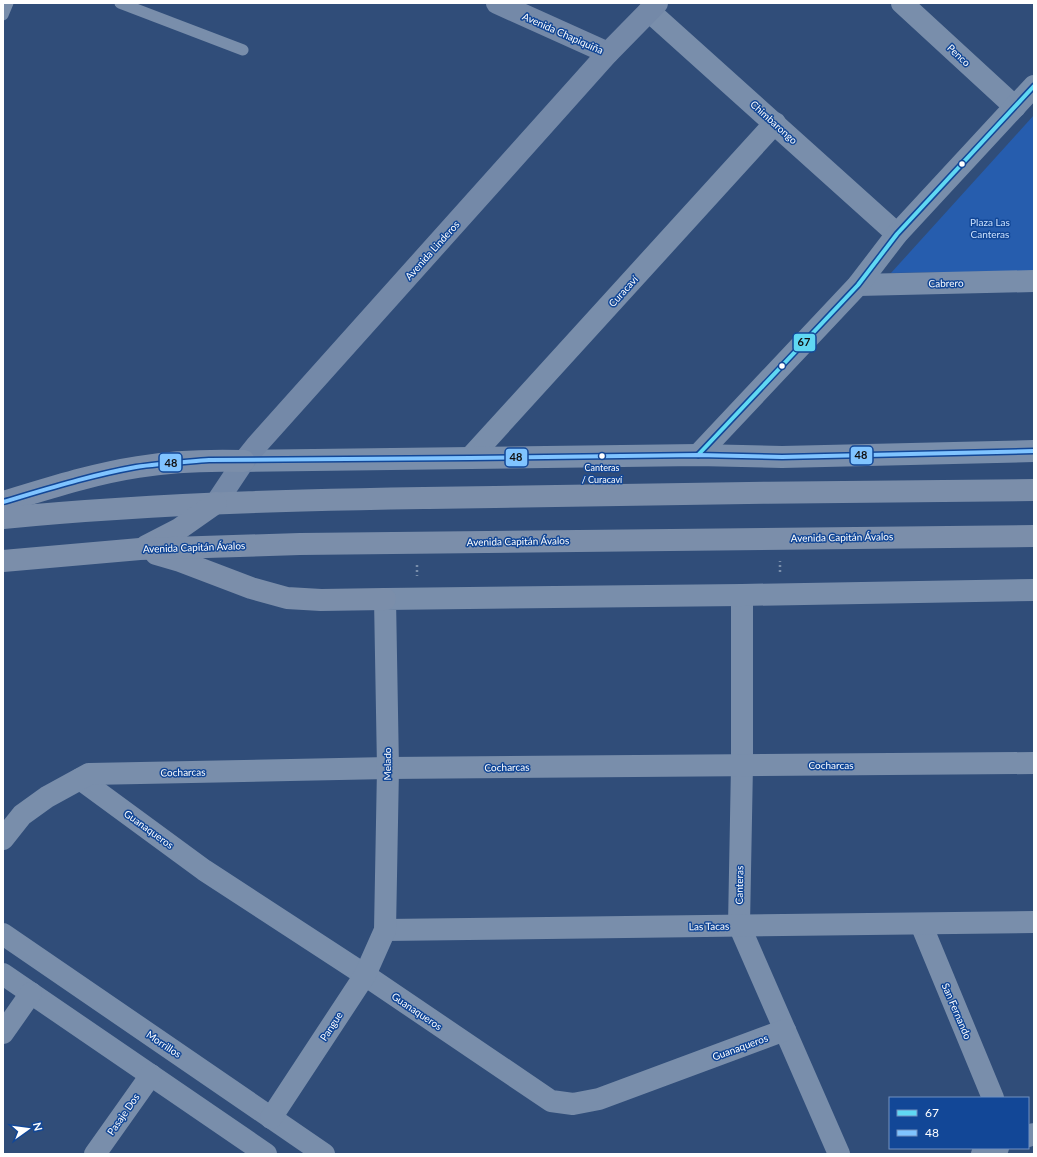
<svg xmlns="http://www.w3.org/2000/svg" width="1037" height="1157" viewBox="0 0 1037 1157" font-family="Lato,sans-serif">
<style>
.green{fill:#265dae}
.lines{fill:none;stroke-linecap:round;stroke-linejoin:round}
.path{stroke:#798eab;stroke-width:2.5;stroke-dasharray:2 3;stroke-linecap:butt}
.lane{stroke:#798eab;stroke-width:11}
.street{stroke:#798eab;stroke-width:22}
.secondary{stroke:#7489a8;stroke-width:22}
.highway{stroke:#7b8eaa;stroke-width:22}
.bus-1-casing{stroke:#124797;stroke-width:7}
.bus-2-casing{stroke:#124797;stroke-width:7}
.bus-1{stroke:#60d8f3;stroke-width:4}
.bus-2{stroke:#80c4ff;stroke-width:4}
.bus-dot{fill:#fff;stroke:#124797;stroke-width:1.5}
.labels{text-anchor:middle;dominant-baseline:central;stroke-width:3;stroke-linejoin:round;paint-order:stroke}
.bus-label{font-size:9px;fill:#fff;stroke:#124797}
.street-label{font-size:10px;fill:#fff;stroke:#124797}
.park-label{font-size:10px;fill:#cae0fd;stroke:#124797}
.line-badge{stroke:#124797;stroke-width:1.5}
.pale-badge-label{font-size:11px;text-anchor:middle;font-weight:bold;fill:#111}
</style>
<rect width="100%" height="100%" fill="#304d79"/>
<path class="green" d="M1034 115V271L891 273Z"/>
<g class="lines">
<g class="path">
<path d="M417 565V576"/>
<path d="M780 572V561"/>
</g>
<g class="lane">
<path d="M120 3 243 50"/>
<path d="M3 15 8 3"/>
</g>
<g class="street">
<path d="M902 3 1015 107"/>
<path d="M649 11 897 234"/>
<path d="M858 285 1034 281"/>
<path d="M698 455 858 285 897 234 1034 86"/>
<path d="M470 458 775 123"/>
<path d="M244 461 698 455 782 457 1034 451"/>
<path d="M742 595V765L739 925 839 1154"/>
<path d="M80 779 204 870 365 975 551 1101 573 1104 599 1099 785 1030"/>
<path d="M3 839 22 815 47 797 89 774 388 768 1034 763"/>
<path d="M921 924 993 1098"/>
<path d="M385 930 1034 922"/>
<path d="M3 934 324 1154"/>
<path d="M3 974 266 1154"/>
<path d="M3 1033 31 993"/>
<path d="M271 1118 365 975 385 930 388 768 385 599 742 595 1034 590"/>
<path d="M1028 1136 1034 1134"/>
<path d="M95 1154 151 1075"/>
<path d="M982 1154 998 1148"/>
</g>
<g class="secondary">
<path d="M497 3 608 53"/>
<path d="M216 503 244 461 256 446 608 53 657 3"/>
</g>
<g class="highway">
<path d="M3 502C47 489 92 474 138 467 173 461 208 460 244 461"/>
<path d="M3 518C167 502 331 499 495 497 675 494 854 491 1034 490"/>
<path d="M146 546 179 529 216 503"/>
<path d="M156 554 180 561 251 588 287 598 321 600 385 599"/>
<path d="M3 561 140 549 300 544 1034 536"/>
</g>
<defs>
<path id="bus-1" d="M698 455 858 285 897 234 1034 86"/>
<path id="bus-2" d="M3 502C47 489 91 475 136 467 160 463 185 462 209 460L470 458 698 455 782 457 1034 451"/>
</defs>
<use href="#bus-1" class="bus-1-casing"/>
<use href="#bus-2" class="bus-2-casing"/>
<use href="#bus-1" class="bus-1"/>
<use href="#bus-2" class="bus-2"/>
</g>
<g class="bus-dot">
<circle cx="962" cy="164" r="3.5"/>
<circle cx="782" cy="366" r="3.5"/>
<circle cx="602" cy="456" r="3.5"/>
</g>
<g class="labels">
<g class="bus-label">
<text x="602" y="467">Canteras<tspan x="602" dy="12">/ Curacaví</tspan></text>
</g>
<g class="street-label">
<text transform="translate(563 33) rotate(24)">Avenida Chapiquiña</text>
<text transform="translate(959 55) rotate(43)">Penco</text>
<text transform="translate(774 122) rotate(42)">Chimbarongo</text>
<text transform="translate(432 250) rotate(-48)">Avenida Linderos</text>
<text transform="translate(946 283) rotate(-1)">Cabrero</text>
<text transform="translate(623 291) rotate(-48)">Curacaví</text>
<text transform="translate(842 537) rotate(-1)">Avenida Capitán Ávalos</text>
<text transform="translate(518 541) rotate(-1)">Avenida Capitán Ávalos</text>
<text transform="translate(194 547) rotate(-2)">Avenida Capitán Ávalos</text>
<text transform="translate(387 764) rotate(-90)">Melado</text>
<text x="831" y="765">Cocharcas</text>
<text transform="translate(507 767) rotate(-1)">Cocharcas</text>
<text transform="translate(183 772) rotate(-1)">Cocharcas</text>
<text transform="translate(149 829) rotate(36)">Guanaqueros</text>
<text transform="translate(739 885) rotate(-89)">Canteras</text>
<text transform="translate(709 926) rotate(-1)">Las Tacas</text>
<text transform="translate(417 1011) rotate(34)">Guanaqueros</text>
<text transform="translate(957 1011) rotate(67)">San Fernando</text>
<text transform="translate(331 1026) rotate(-57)">Pangue</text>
<text transform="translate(164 1044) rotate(34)">Morrillos</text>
<text transform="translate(740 1047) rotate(-20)">Guanaqueros</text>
<text transform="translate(123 1114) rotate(-55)">Pasaje Dos</text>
</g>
<g class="park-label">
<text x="990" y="222">Plaza Las<tspan x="990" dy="12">Canteras</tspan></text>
</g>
</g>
<g class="line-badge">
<rect x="793" y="333" width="23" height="19" rx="4" fill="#60d8f3"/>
<rect x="850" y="446" width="23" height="19" rx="4" fill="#80c4ff"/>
<rect x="505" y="448" width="23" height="19" rx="4" fill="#80c4ff"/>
<rect x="159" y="453" width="23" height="19" rx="4" fill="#80c4ff"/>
</g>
<g class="pale-badge-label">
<text x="804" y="346">67</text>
<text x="861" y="459">48</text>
<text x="516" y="461">48</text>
<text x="171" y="467">48</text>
</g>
<rect width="1037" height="1157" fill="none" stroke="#ffffff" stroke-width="8"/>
<rect x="889" y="1097" width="140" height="52" fill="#124797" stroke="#7191c1"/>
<rect x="897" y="1110" width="20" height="6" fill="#60d8f3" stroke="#7191c1"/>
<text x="925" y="1117" font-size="12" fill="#ffffff">67</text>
<rect x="897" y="1130" width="20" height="6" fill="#80c4ff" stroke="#7191c1"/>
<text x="925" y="1137" font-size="12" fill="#ffffff">48</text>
<g transform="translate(28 1129) rotate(76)" stroke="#124797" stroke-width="3" paint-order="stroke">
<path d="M0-3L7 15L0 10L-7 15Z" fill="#ffffff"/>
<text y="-6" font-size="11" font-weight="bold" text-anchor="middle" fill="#ffffff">N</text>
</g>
</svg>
